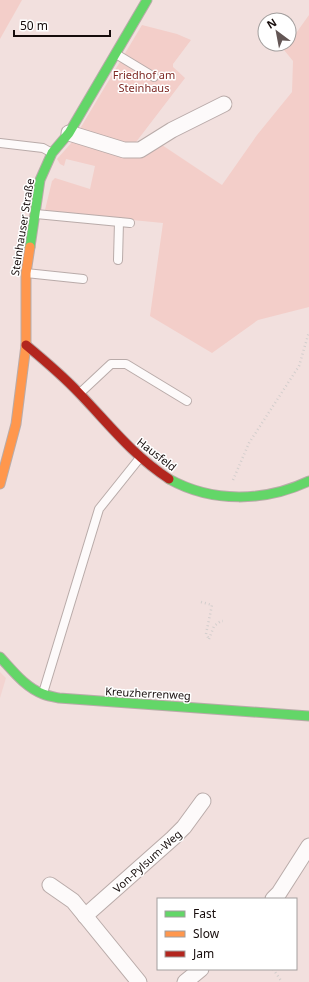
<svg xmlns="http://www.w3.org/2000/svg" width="309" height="982" viewBox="0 0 309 982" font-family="'Noto Sans',sans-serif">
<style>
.built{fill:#f3d4d1}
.green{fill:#f3cec9}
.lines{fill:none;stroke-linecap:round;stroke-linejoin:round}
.lane-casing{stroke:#b9aba9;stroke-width:10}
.street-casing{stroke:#b9aba9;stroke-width:17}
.fast-casing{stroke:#b9aba9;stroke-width:11}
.slow-casing{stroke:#b9aba9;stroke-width:11}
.jam-casing{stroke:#b9aba9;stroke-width:11}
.path{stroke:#d3cecd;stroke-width:2.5;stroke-dasharray:1 3;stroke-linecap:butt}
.lane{stroke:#fdfafa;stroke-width:8}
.street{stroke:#fdfafa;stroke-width:15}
.fast{stroke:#63d668;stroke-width:9}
.slow{stroke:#ff974d;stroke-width:9}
.jam{stroke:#b3261e;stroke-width:9}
.labels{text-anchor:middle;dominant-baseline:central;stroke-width:3;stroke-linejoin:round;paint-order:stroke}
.park-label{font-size:11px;fill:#7e2924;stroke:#fff}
.street-label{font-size:11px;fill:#160c0b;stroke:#fff}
</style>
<rect width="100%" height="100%" fill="#f2e0de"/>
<path class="built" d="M0 672 6 678 0 698Z"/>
<g class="green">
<path d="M0 0H22L0 39Z"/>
<path d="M309 15V307L258 320 212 353 150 316 163 223 50 212 45 210 52 181 55 178 90 189 95 166 66 159 64 166 60 164 57 159 73 141 137 156 159 143 222 185 257 135 292 92 293 61 284 50Z"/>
<path d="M142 25 177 34 191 40 173 64V67L185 78 133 146 78 132Z"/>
</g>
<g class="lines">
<defs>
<g id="lane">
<path d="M116 54 154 77"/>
<path d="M0 143 43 148 52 153"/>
<path d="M36 214 130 223"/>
<path d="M118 260 119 222"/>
<path d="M26 273 83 279"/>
<path d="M80 393 111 364H126L187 401"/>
<path d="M43 693 99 509 139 459"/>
</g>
<g id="street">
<path d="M69 133 124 150H140L172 130 224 104"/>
<path d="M50 885 73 901 139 982"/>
<path d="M273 899 279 893 309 846"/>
<path d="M85 916 173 838 184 827 203 801"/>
<path d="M185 982 201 969"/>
</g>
<g id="fast">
<path d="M30 247 40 180 52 153 69 133 147 0"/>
<path d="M169 479C212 503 265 502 309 481"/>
<path d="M0 657C13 671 25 687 43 694 48 696 54 697 59 698L309 716"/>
</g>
<path id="slow" d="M0 484 16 424 26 345V273L30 247"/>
<path id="jam" d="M26 345C44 360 62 375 78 392 109 424 131 454 169 479"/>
</defs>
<use href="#lane" class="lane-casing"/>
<use href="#street" class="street-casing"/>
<use href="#fast" class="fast-casing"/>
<use href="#slow" class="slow-casing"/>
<use href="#jam" class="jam-casing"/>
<g class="path">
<path d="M233 480 249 443 299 366 309 332"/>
<path d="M201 602 212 605 206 634 209 639"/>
<path d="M209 639 214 626 221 621H223"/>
<path d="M273 969 282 982"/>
</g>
<use href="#lane" class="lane"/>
<use href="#street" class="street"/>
<use href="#fast" class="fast"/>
<use href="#slow" class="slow"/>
<use href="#jam" class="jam"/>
</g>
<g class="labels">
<g class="park-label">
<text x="144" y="74">Friedhof am<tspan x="144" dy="13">Steinhaus</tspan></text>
</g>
<g class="street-label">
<text transform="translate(22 227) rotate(-81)">Steinhauser Straße</text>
<text transform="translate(157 454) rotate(38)">Hausfeld</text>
<text transform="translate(148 693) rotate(3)">Kreuzherrenweg</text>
<text transform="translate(147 861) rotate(-42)">Von-Pylsum-Weg</text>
</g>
</g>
<rect x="157" y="898" width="140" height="72" fill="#ffffff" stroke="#a29e9d"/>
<rect x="165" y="911" width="20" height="6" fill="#63d668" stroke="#a29e9d"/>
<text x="193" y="918" font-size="12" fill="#160c0b">Fast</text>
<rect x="165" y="931" width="20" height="6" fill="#ff974d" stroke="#a29e9d"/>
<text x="193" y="938" font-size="12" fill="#160c0b">Slow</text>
<rect x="165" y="951" width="20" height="6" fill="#b3261e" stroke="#a29e9d"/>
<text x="193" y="958" font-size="12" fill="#160c0b">Jam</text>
<g transform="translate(277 32) rotate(328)"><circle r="19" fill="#ffffff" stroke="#a29e9d"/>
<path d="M0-3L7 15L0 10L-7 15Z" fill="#635655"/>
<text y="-6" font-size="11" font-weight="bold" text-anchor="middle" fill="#160c0b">N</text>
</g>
<path d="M14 30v6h96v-6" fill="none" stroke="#160c0b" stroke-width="2"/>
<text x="20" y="30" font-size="12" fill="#160c0b" stroke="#ffffff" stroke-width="3" paint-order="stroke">50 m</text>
</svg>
